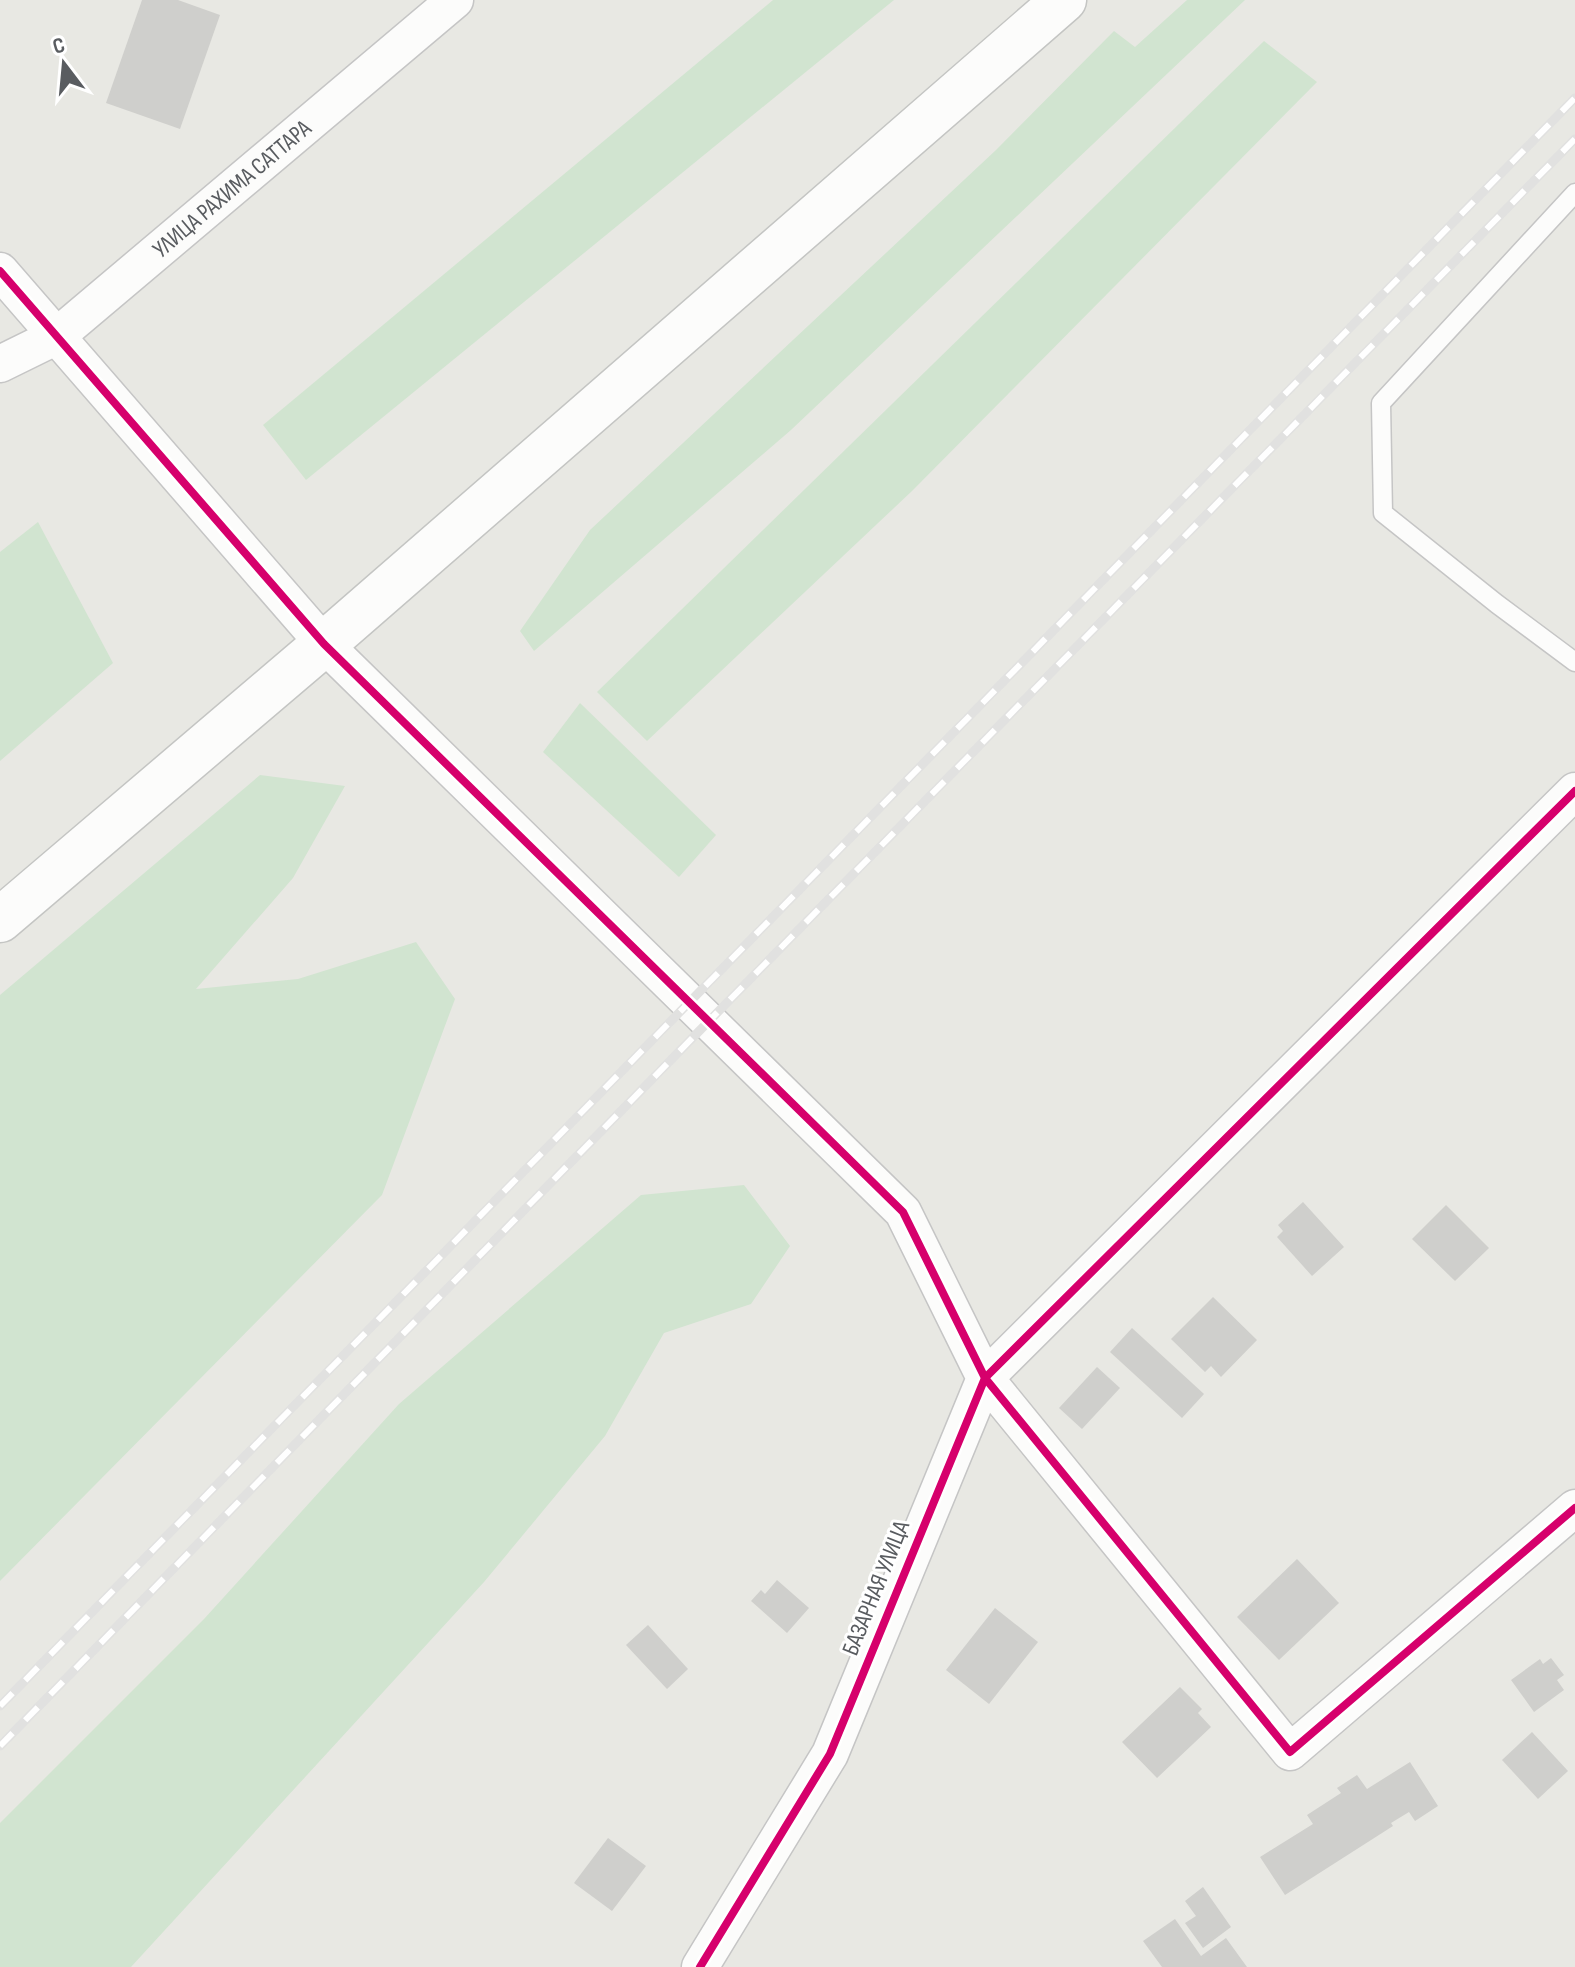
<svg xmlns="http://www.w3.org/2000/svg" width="1575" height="1967" viewBox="0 0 1575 1967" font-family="'Sofia Sans Condensed',sans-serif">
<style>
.green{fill:#d1e4d0}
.building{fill:#cfcfcc}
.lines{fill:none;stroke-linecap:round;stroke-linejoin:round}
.service-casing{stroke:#c5c5c5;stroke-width:21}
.minor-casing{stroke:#c5c5c5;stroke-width:39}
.secondary-casing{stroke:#c4c5c3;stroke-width:47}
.service{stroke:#fcfcfb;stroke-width:18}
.minor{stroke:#fcfcfb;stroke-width:36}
.secondary{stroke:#fcfcfb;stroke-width:44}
.rail-casing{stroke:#e1e1e0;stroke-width:9}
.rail{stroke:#fff;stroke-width:6;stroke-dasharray:18;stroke-linecap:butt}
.cycleway-casing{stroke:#fff;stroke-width:13}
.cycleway{stroke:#d6006c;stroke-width:8}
.labels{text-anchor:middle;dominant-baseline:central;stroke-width:6;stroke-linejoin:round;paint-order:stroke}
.street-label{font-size:24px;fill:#595c60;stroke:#fff}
</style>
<rect width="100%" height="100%" fill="#e8e8e3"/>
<g class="green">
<path d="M773 0H894L306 480 263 425Z"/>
<path d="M1187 0H1245L791 430 534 651 520 631 590 530 996 150 1114 31 1135 47Z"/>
<path d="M1264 41 1317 82 912 491 647 741 597 692Z"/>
<path d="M38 522 113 663 0 761V552Z"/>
<path d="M580 703 716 835 679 877 543 752Z"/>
<path d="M260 775 345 786 293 878 196 989 298 979 416 942 455 999 382 1195 0 1581V995Z"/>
<path d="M744 1185 790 1246 751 1304 664 1333 605 1436 484 1582 131 1967H0V1823L204 1619 399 1404 641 1195Z"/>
</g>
<g class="building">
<path d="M142 0H178L220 15 180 129 106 103Z"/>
<path d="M1303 1202 1344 1247 1312 1276 1277 1237 1283 1231 1278 1225Z"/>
<path d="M1446 1205 1489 1248 1455 1281 1412 1239Z"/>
<path d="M1213 1297 1257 1340 1221 1377 1211 1366 1205 1372 1171 1339Z"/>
<path d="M1132 1328 1204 1394 1182 1418 1110 1352Z"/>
<path d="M1097 1367 1120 1388 1082 1429 1059 1408Z"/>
<path d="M1297 1559 1339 1603 1279 1660 1237 1617Z"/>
<path d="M777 1580 809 1608 787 1633 751 1601 761 1590 765 1594Z"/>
<path d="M995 1608 1038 1642 989 1704 946 1670Z"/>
<path d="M648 1625 688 1669 667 1689 626 1645Z"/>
<path d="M1551 1658 1564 1675 1557 1680 1564 1690 1534 1712 1511 1680 1540 1659 1543 1664Z"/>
<path d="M1180 1687 1202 1709 1198 1713 1211 1727 1157 1778 1122 1742Z"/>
<path d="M1532 1732 1568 1771 1538 1799 1502 1760Z"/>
<path d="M1410 1762 1438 1806 1415 1821 1409 1812 1391 1823 1393 1826 1285 1895 1260 1857 1313 1824 1307 1815 1341 1793 1337 1788 1357 1775 1367 1789Z"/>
<path d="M608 1838 646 1866 612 1911 574 1883Z"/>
<path d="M1203 1887 1231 1927 1203 1948 1185 1923 1196 1916 1185 1901Z"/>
<path d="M1175 1919 1201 1956 1226 1938 1247 1967H1162L1143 1941Z"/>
</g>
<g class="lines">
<defs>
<path id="service" d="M1575 193 1381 403 1383 513 1497 604 1575 662"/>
<g id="minor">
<path d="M0 271 324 644 903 1212 985 1378 830 1754 700 1967"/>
<path id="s1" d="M0 364 57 336 455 0"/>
<path d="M1575 791 985 1378 1290 1752 1575 1508"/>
</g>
<path id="secondary" d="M0 920 324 644 1064 0"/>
</defs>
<use href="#service" class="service-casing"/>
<use href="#minor" class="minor-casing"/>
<use href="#secondary" class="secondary-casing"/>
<use href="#service" class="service"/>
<use href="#minor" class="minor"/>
<use href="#secondary" class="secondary"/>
<defs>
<g id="rail">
<path d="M0 1706 1575 98"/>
<path d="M0 1746 708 1022 1575 139"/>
</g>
</defs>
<use href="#rail" class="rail-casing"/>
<use href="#rail" class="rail"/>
<defs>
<g id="cycleway">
<path d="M0 271 324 644 903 1212 985 1378 830 1754 700 1967"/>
<path d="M1575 791 985 1378 1290 1752 1575 1508"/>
</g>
</defs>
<use href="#cycleway" class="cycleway-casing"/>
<use href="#cycleway" class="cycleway"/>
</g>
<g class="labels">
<g class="street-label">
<text stroke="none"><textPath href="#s1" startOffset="292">УЛИЦА РАХИМА САТТАРА</textPath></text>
<text transform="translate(876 1588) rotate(-68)">БАЗАРНАЯ УЛИЦА</text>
</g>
</g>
<g transform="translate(64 64) rotate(344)" stroke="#ffffff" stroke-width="6" paint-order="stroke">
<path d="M0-6L14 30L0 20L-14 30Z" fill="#595c60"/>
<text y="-12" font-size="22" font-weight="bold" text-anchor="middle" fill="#595c60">С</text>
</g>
</svg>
